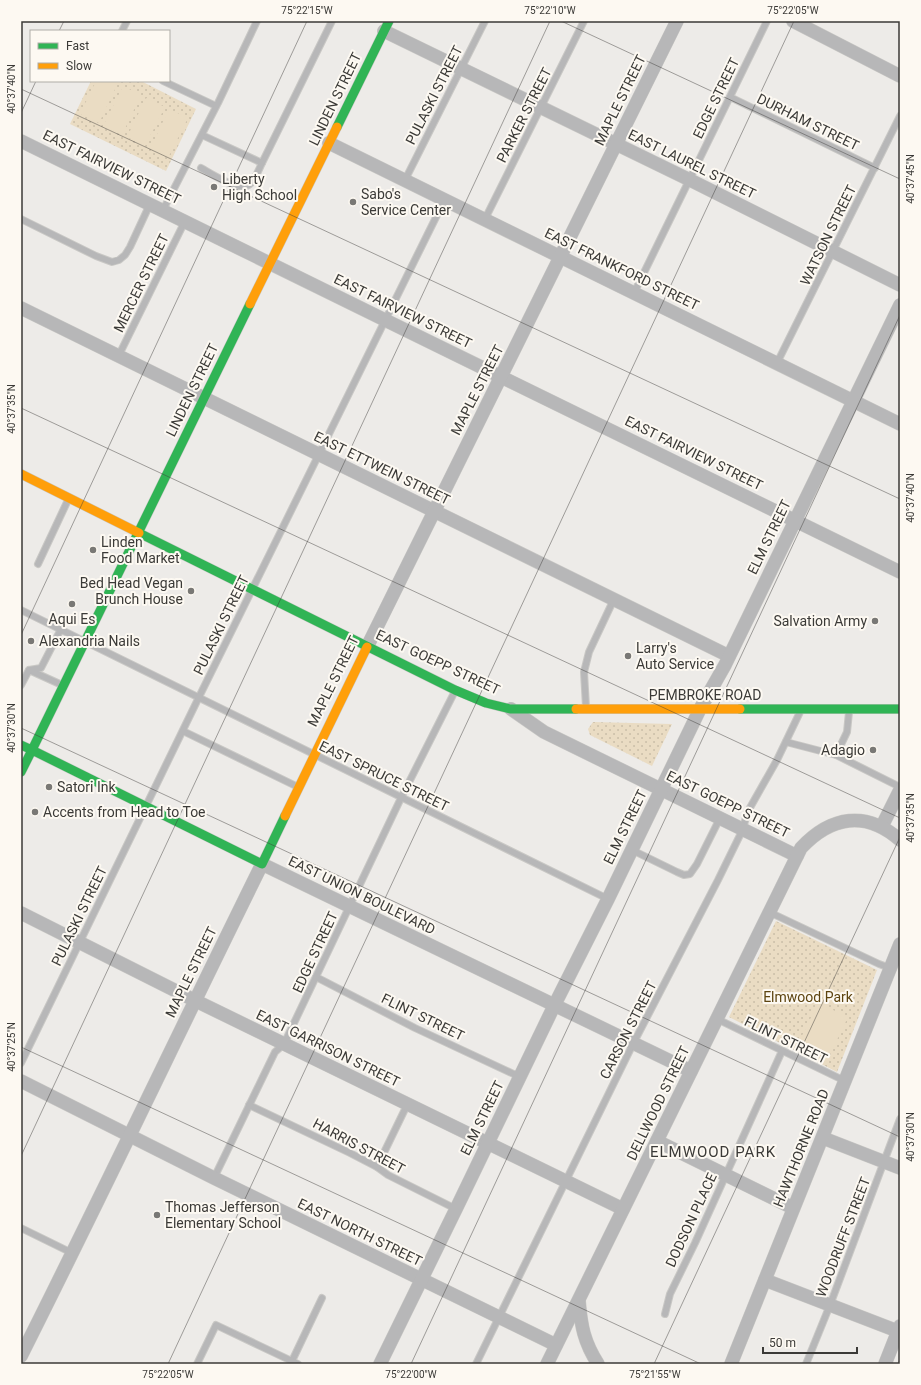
<svg xmlns="http://www.w3.org/2000/svg" width="921" height="1385" viewBox="0 0 921 1385" font-family="Roboto,sans-serif">
<style>
.grass{fill:url(#grass-dots)}
.garden{fill:#eadcc3}
.lines{fill:none;stroke-linecap:round;stroke-linejoin:round}
.lane-casing{stroke:#c9c8c5;stroke-width:8}
.street-casing{stroke:#c9c8c5;stroke-width:14}
.fast-casing{stroke:#c9c8c5;stroke-width:10}
.slow-casing{stroke:#c9c8c5;stroke-width:10}
.lane{stroke:#b7b7b8;stroke-width:6}
.street{stroke:#b7b7b8;stroke-width:13}
.fast{stroke:#30b455;stroke-width:9}
.slow{stroke:#ff9f0a;stroke-width:9}
.ticks{fill:none;stroke:#3b3a37;stroke-width:1;stroke-opacity:0.45}
.poi-dot{fill:#797875;stroke:#fdf9f2;stroke-width:1.5}
.labels{text-anchor:middle;dominant-baseline:central;stroke-width:4;stroke-linejoin:round;paint-order:stroke}
.street-label{font-size:14px;fill:#3b3a37;stroke:#fdf9f2}
.poi-label{font-size:14px;fill:#3b3a37;stroke:#fdf9f2;text-anchor:start}
.park-label{font-size:14px;fill:#5d4410;stroke:#fdf9f2}
.neighbourhood-label{font-size:15px;letter-spacing:1px;fill:#3b3a37;stroke:#fdf9f2}
.neatline{fill:none;stroke:#3b3a37;stroke-width:1.5}
.ticks-label{font-size:10px;text-anchor:middle;fill:#3b3a37}
</style>
<defs>
<pattern id="grass-dots" width="8" height="8" patternUnits="userSpaceOnUse"><rect width="8" height="8" fill="#eadcc3"/><path d="M2 2h.1M6 6h.1" fill="none" stroke="#cabea8" stroke-width="1.8" stroke-linecap="round"/></pattern>
</defs>
<rect width="100%" height="100%" fill="#edebe8"/>
<g class="grass">
<path d="M91 81H141L196 109 166 171 70 124Z"/>
<path d="M593 722 672 724 652 766 590 735 588 729Z"/>
<path d="M776 921 877 970 837 1072 729 1017Z"/>
</g>
<g class="garden">
<path d="M96 81H113L118 83 99 123 80 114Z"/>
<path d="M123 86 141 95 122 135 103 126Z"/>
<path d="M146 98 165 107 145 146 127 137Z"/>
<path d="M169 109 188 118 168 158 150 149Z"/>
<path d="M818 1003 848 1017 826 1063 796 1048Z"/>
</g>
<g class="lines">
<defs>
<g id="lane">
<path d="M122 31 127 21"/>
<path d="M163 81 216 106"/>
<path d="M730 97 875 168"/>
<path d="M202 135 262 163 332 21"/>
<path d="M201 168C212 174 240 193 250 184 255 180 259 169 262 163"/>
<path d="M405 180 485 21"/>
<path d="M163 210 218 103 257 21"/>
<path d="M21 219 96 256 112 262 119 260 125 255 130 247 150 204"/>
<path d="M485 219 584 21"/>
<path d="M634 293 767 21"/>
<path d="M119 355 185 221"/>
<path d="M777 363 900 116"/>
<path d="M38 564 68 500"/>
<path d="M21 610 608 899"/>
<path d="M29 670 62 685"/>
<path d="M21 685 29 670 41 668 61 629"/>
<path d="M586 707 584 672 589 652 614 599"/>
<path d="M849 712 847 732 836 755 900 787"/>
<path d="M183 731 298 787"/>
<path d="M786 742 836 755"/>
<path d="M632 850 677 872 684 875 690 874 697 864 720 818"/>
<path d="M769 912 879 964 890 968"/>
<path d="M316 977 415 1028 520 1077"/>
<path d="M717 1019 845 1081"/>
<path d="M21 1063 199 697 445 199"/>
<path d="M249 1105 350 1153 377 1167 388 1175 456 1209"/>
<path d="M377 1167 407 1105"/>
<path d="M214 1178 275 1052 284 1044 401 798 454 693"/>
<path d="M21 1228 72 1253"/>
<path d="M665 1314 670 1294 695 1243 782 1051"/>
<path d="M292 1361 322 1298"/>
<path d="M197 1364 216 1325 298 1364"/>
<path d="M476 1364 633 1044 718 880 743 829 747 813 777 760 800 712"/>
<path d="M806 1364 830 1305 900 1119"/>
</g>
<g id="street">
<path d="M793 21 900 76"/>
<path d="M384 31 690 180 900 285"/>
<path d="M21 141 385 320 900 572"/>
<path d="M329 143 900 424"/>
<path d="M21 308 729 656"/>
<path d="M367 647 677 21"/>
<path d="M511 709 544 732 797 856"/>
<path d="M882 826 900 790"/>
<path d="M21 913 194 1000 623 1209"/>
<path d="M21 1081 214 1178 556 1345"/>
<path d="M823 1138 900 1168"/>
<path d="M657 1141 793 1208"/>
<path d="M765 1280 900 1332"/>
<path d="M579 1301C581 1326 584 1342 598 1364"/>
<path d="M21 1356C103 1193 181 1028 262 864L691 1071"/>
<path d="M380 1364 456 1209 554 1006 608 899 700 709 725 665 900 305"/>
<path d="M547 1364 801 848C831 816 866 810 900 840"/>
<path d="M731 1364 900 944"/>
<path d="M885 1364 900 1326"/>
</g>
<g id="fast">
<path d="M337 127 389 21"/>
<path d="M139 533 455 690 486 703 510 709H576"/>
<path d="M740 709H900"/>
<path d="M21 745 32 750 250 304"/>
<path d="M21 772 32 750 262 864 285 816"/>
</g>
<g id="slow">
<path d="M250 304 337 127"/>
<path d="M21 474 139 533"/>
<path d="M576 709H740"/>
<path d="M285 816 367 647"/>
</g>
</defs>
<use href="#lane" class="lane-casing"/>
<use href="#street" class="street-casing"/>
<use href="#fast" class="fast-casing"/>
<use href="#slow" class="slow-casing"/>
<use href="#lane" class="lane"/>
<use href="#street" class="street"/>
<use href="#fast" class="fast"/>
<use href="#slow" class="slow"/>
</g>
<path class="ticks" d="M561 21 900 179M59 31 64 21M21 89 900 499M21 113 36 81M21 408 900 818M21 635 307 21M21 728 900 1137M21 1047 701 1364M21 1156 550 21M168 1364 794 21M411 1364 900 315M654 1364 900 837M898 1364 900 1359"/>
<g class="poi-dot">
<circle cx="214" cy="187" r="4"/>
<circle cx="353" cy="202" r="4"/>
<circle cx="93" cy="550" r="4"/>
<circle cx="191" cy="591" r="4"/>
<circle cx="72" cy="604" r="4"/>
<circle cx="875" cy="621" r="4"/>
<circle cx="31" cy="641" r="4"/>
<circle cx="628" cy="656" r="4"/>
<circle cx="873" cy="750" r="4"/>
<circle cx="49" cy="787" r="4"/>
<circle cx="35" cy="812" r="4"/>
<circle cx="157" cy="1215" r="4"/>
</g>
<g class="labels">
<g class="street-label">
<text transform="translate(434 95) rotate(-63)">PULASKI STREET</text>
<text transform="translate(716 98) rotate(-64)">EDGE STREET</text>
<text transform="translate(335 99) rotate(-64)">LINDEN STREET</text>
<text transform="translate(620 100) rotate(-64)">MAPLE STREET</text>
<text transform="translate(524 115) rotate(-63)">PARKER STREET</text>
<text transform="translate(808 122) rotate(26)">DURHAM STREET</text>
<text transform="translate(692 164) rotate(26)">EAST LAUREL STREET</text>
<text transform="translate(112 167) rotate(26)">EAST FAIRVIEW STREET</text>
<text transform="translate(828 235) rotate(-64)">WATSON STREET</text>
<text transform="translate(622 269) rotate(26)">EAST FRANKFORD STREET</text>
<text transform="translate(141 283) rotate(-64)">MERCER STREET</text>
<text transform="translate(403 311) rotate(26)">EAST FAIRVIEW STREET</text>
<text transform="translate(192 390) rotate(-64)">LINDEN STREET</text>
<text transform="translate(477 390) rotate(-63)">MAPLE STREET</text>
<text transform="translate(694 453) rotate(26)">EAST FAIRVIEW STREET</text>
<text transform="translate(382 468) rotate(26)">EAST ETTWEIN STREET</text>
<text transform="translate(769 537) rotate(-64)">ELM STREET</text>
<text transform="translate(221 625) rotate(-64)">PULASKI STREET</text>
<text transform="translate(438 662) rotate(25)">EAST GOEPP STREET</text>
<text transform="translate(333 681) rotate(-64)">MAPLE STREET</text>
<text x="705" y="695">PEMBROKE ROAD</text>
<text transform="translate(384 776) rotate(26)">EAST SPRUCE STREET</text>
<text transform="translate(728 804) rotate(26)">EAST GOEPP STREET</text>
<text transform="translate(625 827) rotate(-64)">ELM STREET</text>
<text transform="translate(362 895) rotate(26)">EAST UNION BOULEVARD</text>
<text transform="translate(79 916) rotate(-64)">PULASKI STREET</text>
<text transform="translate(315 952) rotate(-65)">EDGE STREET</text>
<text transform="translate(191 972) rotate(-64)">MAPLE STREET</text>
<text transform="translate(423 1017) rotate(26)">FLINT STREET</text>
<text transform="translate(628 1030) rotate(-63)">CARSON STREET</text>
<text transform="translate(786 1040) rotate(26)">FLINT STREET</text>
<text transform="translate(328 1048) rotate(26)">EAST GARRISON STREET</text>
<text transform="translate(658 1103) rotate(-64)">DELLWOOD STREET</text>
<text transform="translate(482 1118) rotate(-64)">ELM STREET</text>
<text transform="translate(359 1146) rotate(28)">HARRIS STREET</text>
<text transform="translate(801 1148) rotate(-68)">HAWTHORNE ROAD</text>
<text transform="translate(691 1220) rotate(-65)">DODSON PLACE</text>
<text transform="translate(360 1232) rotate(26)">EAST NORTH STREET</text>
<text transform="translate(843 1237) rotate(-69)">WOODRUFF STREET</text>
</g>
<g class="poi-label">
<text x="222" y="179">Liberty<tspan x="222" dy="16">High School</tspan></text>
<text x="361" y="194">Sabo's<tspan x="361" dy="16">Service Center</tspan></text>
<text x="101" y="542">Linden<tspan x="101" dy="16">Food Market</tspan></text>
<text x="183" y="583" text-anchor="end">Bed Head Vegan<tspan x="183" dy="16">Brunch House</tspan></text>
<text x="72" y="619" text-anchor="middle">Aqui Es</text>
<text x="867" y="621" text-anchor="end">Salvation Army</text>
<text x="39" y="641">Alexandria Nails</text>
<text x="636" y="648">Larry's<tspan x="636" dy="16">Auto Service</tspan></text>
<text x="865" y="750" text-anchor="end">Adagio</text>
<text x="57" y="787">Satori Ink</text>
<text x="43" y="812">Accents from Head to Toe</text>
<text x="165" y="1207">Thomas Jefferson<tspan x="165" dy="16">Elementary School</tspan></text>
</g>
<g class="park-label">
<text x="808" y="997">Elmwood Park</text>
</g>
<g class="neighbourhood-label">
<text x="713" y="1152">ELMWOOD PARK</text>
</g>
</g>
<rect width="921" height="1385" fill="none" stroke="#fdf9f2" stroke-width="44"/>
<rect x="30" y="30" width="140" height="52" fill="#fdf9f2" stroke="#afada7"/>
<rect x="38" y="43" width="20" height="6" fill="#30b455" stroke="#afada7"/>
<text x="66" y="50" font-size="12" fill="#3b3a37">Fast</text>
<rect x="38" y="63" width="20" height="6" fill="#ff9f0a" stroke="#afada7"/>
<text x="66" y="70" font-size="12" fill="#3b3a37">Slow</text>
<path d="M763 1347v6h94v-6" fill="none" stroke="#3b3a37" stroke-width="2"/>
<text x="769" y="1347" font-size="12" fill="#3b3a37" stroke="#fdf9f2" stroke-width="3" paint-order="stroke">50 m</text>
<rect x="22" y="22" width="877" height="1341" class="neatline"/>
<g class="ticks-label">
<text x="307" y="14">75°22'15"W</text>
<text x="550" y="14">75°22'10"W</text>
<text x="793" y="14">75°22'05"W</text>
<text transform="translate(11 89) rotate(-90)" y="4">40°37'40"N</text>
<text transform="translate(910 179) rotate(-90)" y="4">40°37'45"N</text>
<text transform="translate(11 409) rotate(-90)" y="4">40°37'35"N</text>
<text transform="translate(910 498) rotate(-90)" y="4">40°37'40"N</text>
<text transform="translate(11 728) rotate(-90)" y="4">40°37'30"N</text>
<text transform="translate(910 818) rotate(-90)" y="4">40°37'35"N</text>
<text transform="translate(11 1047) rotate(-90)" y="4">40°37'25"N</text>
<text transform="translate(910 1137) rotate(-90)" y="4">40°37'30"N</text>
<text x="168" y="1378">75°22'05"W</text>
<text x="411" y="1378">75°22'00"W</text>
<text x="655" y="1378">75°21'55"W</text>
</g>
</svg>
